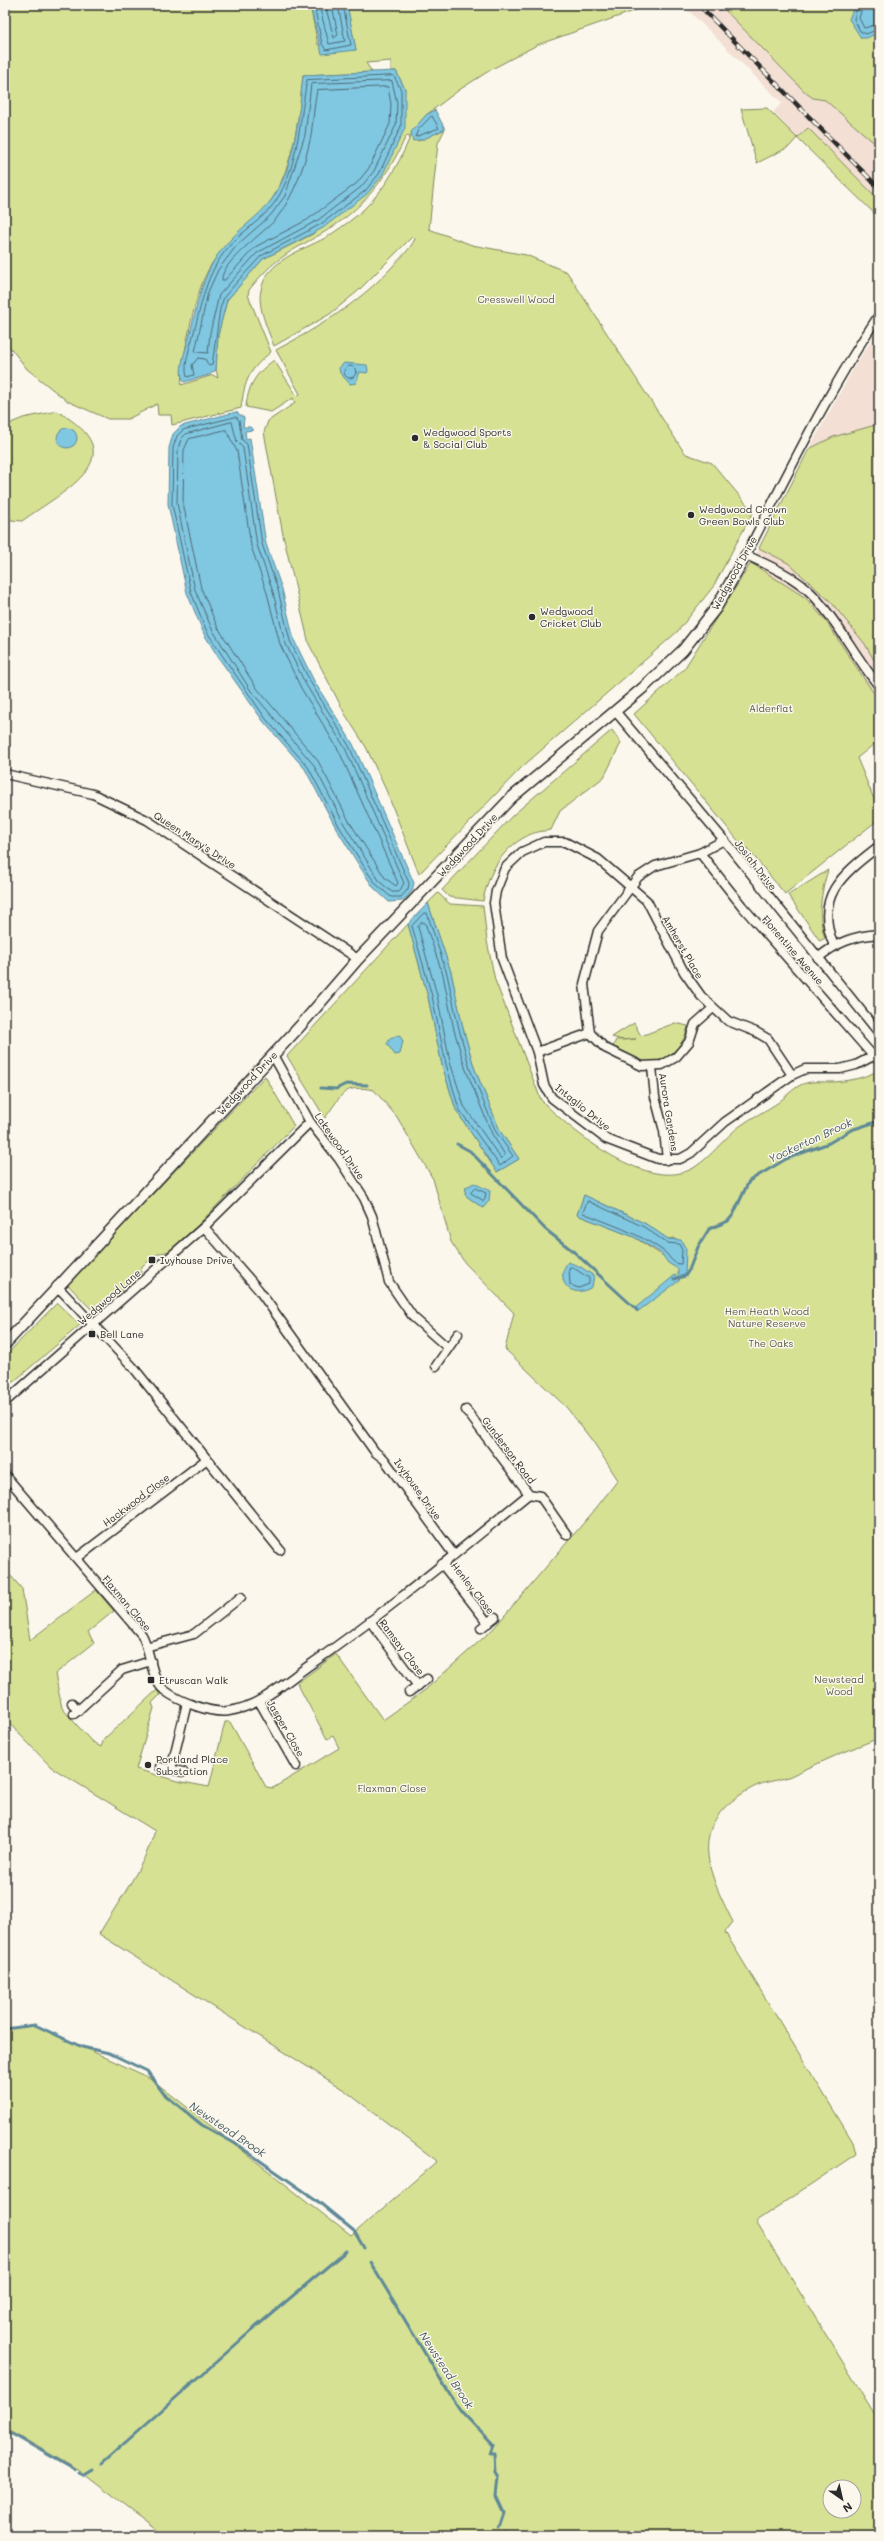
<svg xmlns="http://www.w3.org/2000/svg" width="884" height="2541" viewBox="0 0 884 2541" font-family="Mali,sans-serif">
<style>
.built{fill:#f3dfd4}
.green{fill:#d6e193;stroke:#80865f;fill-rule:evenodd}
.water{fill:#80c7e1;stroke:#5e8998}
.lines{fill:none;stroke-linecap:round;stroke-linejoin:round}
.shore{stroke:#4d6974;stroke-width:1}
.stream{stroke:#5e8998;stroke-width:3}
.minor-casing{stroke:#2b2b2b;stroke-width:11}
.tertiary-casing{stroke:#2b2b2b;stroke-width:13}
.minor{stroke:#fbf7ec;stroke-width:8}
.tertiary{stroke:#fbf7ec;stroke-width:10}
.rail-casing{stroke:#2b2b2b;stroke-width:4.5}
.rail{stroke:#fbf7ec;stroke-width:3;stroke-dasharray:9;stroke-linecap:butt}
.poi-dot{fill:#2b2b2b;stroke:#fbf7ec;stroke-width:1.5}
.labels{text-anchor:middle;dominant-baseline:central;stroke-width:3;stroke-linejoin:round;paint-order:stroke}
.park-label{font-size:10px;fill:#565845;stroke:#fbf7ec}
.poi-label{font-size:10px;fill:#2b2b2b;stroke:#fbf7ec;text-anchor:start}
.street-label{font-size:10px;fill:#2b2b2b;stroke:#fbf7ec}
.water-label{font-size:11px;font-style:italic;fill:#445a62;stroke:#fbf7ec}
</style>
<rect width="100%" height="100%" fill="#fbf7ec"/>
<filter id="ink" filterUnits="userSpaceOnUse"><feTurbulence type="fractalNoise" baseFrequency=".025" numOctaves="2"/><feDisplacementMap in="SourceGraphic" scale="8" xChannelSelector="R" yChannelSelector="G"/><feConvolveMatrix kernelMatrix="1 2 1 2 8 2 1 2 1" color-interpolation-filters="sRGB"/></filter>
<g filter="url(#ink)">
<g class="built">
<path d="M683 5H720L806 93 813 98 825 100 879 147V207L806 130 797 138 773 112 782 103Z"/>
<path d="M879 329V701L814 606 752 563 809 449 856 364Z"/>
</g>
<g class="green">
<path d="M5 5H310L318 45 356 50 347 5H651L537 45 492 69 459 90 426 115 410 136 419 141 445 129 438 143 429 229 472 245 526 255 567 272 682 449 686 454 712 463 753 512 713 587 677 632 522 767 419 874 386 790 366 747 345 714 309 644 283 535 264 432 268 421 295 403 293 398 271 412 246 407C248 385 256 373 274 360L297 396 300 394 276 350C319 327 359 303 392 267 402 256 408 252 415 239L413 236 358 291 330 314 274 346C268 330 257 307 261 290 267 260 301 251 325 238 335 232 346 224 355 217 380 197 398 167 410 137L406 136C388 177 362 210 323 233 290 252 274 258 249 290L248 295 271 352C249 370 245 379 241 408L172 425 171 415H158L157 404 128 419H108L67 401 27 369 5 341ZM391 61V71H396L405 89 397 144 389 158 313 234 263 259 227 300 218 335 216 370 218 378 213 375 181 385C182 380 181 374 182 368 187 339 196 289 211 265 225 242 246 230 263 211 293 177 299 118 303 75L372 72 366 63Z"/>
<path d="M720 5H879V147L825 100 813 98 806 93Z"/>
<path d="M767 108 797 138 808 128 879 200V218L797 138 789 147 757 163 741 109Z"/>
<path d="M57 411C137 457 66 489 22 521L11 520 7 509 6 434 11 423 23 418Z"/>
<path d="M879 424V669L865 644 831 602 788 563 759 548 809 449 833 437Z"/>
<path d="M751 563 806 598 825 620 879 701V740L857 758 879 811V819L785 894 747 848 745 849 634 714 684 669Z"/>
<path d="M612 730 621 743 604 777 560 811 551 830C543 831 534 832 527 836 501 849 488 874 483 901L449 897 442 890 513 815Z"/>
<path d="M828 870C821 893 817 915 825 938L820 941 788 895Z"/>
<path d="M438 893 450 904 483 906 487 941 495 980 541 1100C571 1131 650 1196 695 1167 712 1156 724 1138 740 1126 752 1117 766 1111 779 1102 785 1097 791 1091 797 1087 808 1080 818 1082 830 1082 846 1082 865 1078 879 1070V1738C850 1749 823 1761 795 1774 782 1781 766 1780 752 1788 687 1823 705 1867 733 1922L725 1932 853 2142 856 2154 756 2221 879 2421V2536H166L85 2474 5 2428V2029L35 2025 150 2078 351 2236 437 2161 344 2090 99 1934C119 1900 143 1869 155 1831L51 1767 5 1719V1569L22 1589 30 1640 96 1590 114 1611 88 1632 94 1643 55 1674 62 1708 91 1741 101 1747 104 1739 157 1690 160 1695 152 1703 154 1708 136 1769 177 1781 209 1787 225 1722H230L266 1787 273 1788 339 1748 333 1736 327 1739 297 1683 336 1654 383 1720 425 1690 493 1629 593 1512 618 1480 594 1443 567 1408 505 1349 514 1313 465 1263 451 1242 433 1179 397 1117 374 1090C342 1084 343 1094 325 1118L287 1056 408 924 428 997 442 1065 456 1110 497 1172 519 1159 500 1131 474 1067 463 1028 451 972 428 903ZM471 1186 483 1208 465 1195 466 1187ZM584 1195 646 1224 668 1239 674 1238 663 1256 634 1237 577 1215ZM830 2487H854V2511H830Z"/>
<path d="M634 1023 641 1036 675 1023 688 1026C685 1044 669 1061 650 1062 638 1063 623 1053 612 1048L616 1040 636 1039 622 1040 612 1037Z"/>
<path d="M265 1076 294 1126 197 1226 169 1251 158 1254 142 1266 140 1276 94 1312 67 1284Z"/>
<path d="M57 1303 80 1325 5 1389V1356Z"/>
</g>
<g class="water">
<path d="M310 5H347L356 50 322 54Z"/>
<path d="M855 5H879V32L867 38H861L849 19Z"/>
<path d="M396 71 405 89V128L382 176 367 194 323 228 263 259 227 300 218 335 216 370 209 375 184 382C177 372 185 352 188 341 198 304 202 267 231 239 246 223 264 213 276 193 296 159 299 114 303 75Z"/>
<path d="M435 110 445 129 424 139 413 141 411 132 426 115Z"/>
<path d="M344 363 367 365 368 371 367 373 360 372 356 383 350 384 340 373 339 368Z"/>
<path d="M236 412 244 418 243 427H250L254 430 245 431 246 439 250 438 266 544 282 589 294 640 314 681 353 744 414 883 412 891 406 898 402 901 389 902 374 888 365 875 336 828 305 769 263 721 218 657 204 634 187 593 168 504 169 448 173 434 181 426Z"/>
<circle cx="67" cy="438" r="10"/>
<path d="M428 903 451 972 463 1028 474 1067 500 1131 519 1159 497 1172 456 1110 442 1065 428 997 408 924Z"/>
<path d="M399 1035 403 1041 400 1054 395 1055 387 1044 390 1038Z"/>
<path d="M474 1183 490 1191 489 1201 483 1208 465 1195 466 1187Z"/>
<path d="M584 1195 646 1224 668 1239 681 1240 686 1249 685 1276 681 1278 678 1277V1269L668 1263 661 1253 634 1237 577 1215Z"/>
<path d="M568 1262 581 1267 594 1276 592 1287C570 1301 554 1279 568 1262Z"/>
<path d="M675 1275 680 1280 637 1312 634 1309Z"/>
</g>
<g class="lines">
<g class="shore">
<path d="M314 5 322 44 326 50 351 45 343 5"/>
<path d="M319 5 329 44 345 41 338 5"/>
<path d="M325 5 334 38 338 35 332 5"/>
<path d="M858 5 854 19 860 31 866 34 879 29"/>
<path d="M863 5 859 18 864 28 879 24"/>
<path d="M394 76 401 90V126L379 174 365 191 321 224 261 256 238 281 224 297 220 309 212 365 209 366 205 359 198 358 192 365 194 375 187 377C183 364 191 345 194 332 203 298 207 269 233 242 249 226 269 215 280 194 299 159 300 118 307 80Z"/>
<path d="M392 81 397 103 396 125 374 171 361 187 318 220 257 253 219 295 210 333 208 353 195 352 208 292 218 270 237 245 270 216 285 196 305 135 311 84Z"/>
<path d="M388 87 391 104 390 124 369 168 357 183 307 220 255 247 225 280H222C220 263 265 232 276 219 294 196 305 165 311 136 313 121 314 105 317 90Z"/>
<path d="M432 116 439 128 415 137 418 130Z"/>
<circle cx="350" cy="372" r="6"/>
<path d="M236 417 239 420 242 440 247 444 262 544 278 590 290 641 311 683 349 746 409 883 408 889 401 897H391L377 885 368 873 339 826 308 767 266 719 222 655 207 632 191 592 172 504 173 448 177 436 183 430Z"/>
<path d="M232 422 237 442 243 448 257 545 273 592 285 642 306 685 345 748 404 883 399 892H392L380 882 344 824 313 764 251 691 212 629 195 590 177 503 178 449 181 439 186 434Z"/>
<path d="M226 430 237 451 251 546 267 593 280 644 301 688 339 751 398 883 396 886 385 878 349 821 318 761 256 687 217 626 201 588 183 503 184 450 189 439Z"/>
<path d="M424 913H427L447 974 459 1029 470 1069 496 1132 513 1156 500 1166 459 1109 446 1064 432 996 412 926Z"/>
<path d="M422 922 425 923 443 975 454 1030 466 1070 492 1134 505 1155 501 1159 464 1106 450 1062 437 995 418 927Z"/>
<path d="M475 1188 486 1193 484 1201 471 1193Z"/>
<path d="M588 1201 644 1227 667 1243 679 1244 682 1250 681 1264C672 1265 669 1254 662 1250 638 1233 610 1224 583 1213Z"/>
<path d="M572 1267 589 1278V1284L579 1288 570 1285 569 1268Z"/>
</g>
<g class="stream">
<path d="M720 5V9"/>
<path d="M321 1088 336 1089 346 1084 367 1085"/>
<path d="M457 1144 470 1151 545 1229 574 1252 637 1310"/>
<path d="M674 1279 685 1276 689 1270 698 1247 709 1229 728 1221 733 1215 749 1181 786 1159 829 1143 851 1130 879 1121"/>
<path d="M5 2029 35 2025 82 2047 109 2053 147 2071 164 2094 202 2125 236 2144 315 2199 354 2231 364 2248"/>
<path d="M370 2262 450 2395 461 2411 493 2445 490 2454H494L495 2473 498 2478 496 2496 504 2513 499 2528"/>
<path d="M5 2430 75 2470"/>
<path d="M101 2464 251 2331 346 2251"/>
<path d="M79 2473 83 2475 93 2469"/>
<path d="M507 2533 510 2536"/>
</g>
<defs>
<g id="minor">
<path d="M879 315C828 391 788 473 746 555 768 565 794 576 812 594 838 621 855 657 879 686"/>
<path d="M615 711 724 840 879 1033"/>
<path d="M5 774 93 794 147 820 358 959"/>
<path d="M700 853 742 906 874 1057"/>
<path d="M834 946C813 896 843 874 879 846"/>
<path d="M818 958C837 942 854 936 879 934"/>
<path d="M713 1008 695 1024 689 1042 676 1057 662 1065 642 1066 605 1048 590 1033 584 984 598 931 638 877 655 866 700 853 724 840"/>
<path d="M537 1052 590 1033"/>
<path d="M273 1055 310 1122 339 1159 364 1198 372 1216 389 1282 413 1317 448 1348"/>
<path d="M652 1067 655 1097 664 1131 667 1160"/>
<path d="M792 1075 768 1039 756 1032 728 1021 701 996 684 972 647 901 598 859 565 842H544L522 852 505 868 496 891 494 903 502 959 537 1052 544 1085 552 1098 606 1139 658 1159H680L691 1153 725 1122 792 1075 805 1069H840L856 1065 879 1053"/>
<path d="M204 1227 258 1289 375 1452 384 1459 454 1555"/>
<path d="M57 1286 133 1367 280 1550"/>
<path d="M436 1366 458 1334"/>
<path d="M5 1402 204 1227 310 1122"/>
<path d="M466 1410 529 1494 540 1496 567 1535"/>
<path d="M5 1475 142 1635C151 1651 150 1678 164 1690 178 1701 211 1714 229 1711 259 1707 283 1684 307 1667 384 1614 456 1553 529 1494"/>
<path d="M77 1558 207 1459"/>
<path d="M442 1564 488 1623"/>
<path d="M370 1621 418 1686"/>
<path d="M481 1628 495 1617"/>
<path d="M149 1646 194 1634 241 1597"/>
<path d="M409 1692 427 1679"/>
<path d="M259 1701 296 1766"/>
<path d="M72 1703 78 1711"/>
<path d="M74 1714 122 1670 151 1661"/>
<path d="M160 1767 183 1772"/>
<path d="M171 1769 187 1703"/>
</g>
<path id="tertiary" d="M5 1344 301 1025 358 959 511 798 644 687 683 650 716 608 746 555"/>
</defs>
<use href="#minor" class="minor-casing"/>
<use href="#tertiary" class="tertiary-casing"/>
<use href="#minor" class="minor"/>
<use href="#tertiary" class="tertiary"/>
<defs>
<path id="rail" d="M699 5 879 188"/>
</defs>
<use href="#rail" class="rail-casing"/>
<use href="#rail" class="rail"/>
</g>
</g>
<g class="poi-dot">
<circle cx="415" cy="438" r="4"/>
<circle cx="691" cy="515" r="4"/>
<circle cx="532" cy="617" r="4"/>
<rect x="148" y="1256" width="8" height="8" rx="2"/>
<rect x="88" y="1330" width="8" height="8" rx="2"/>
<rect x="147" y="1676" width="8" height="8" rx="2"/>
<circle cx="148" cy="1765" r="4"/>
</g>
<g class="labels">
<g class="park-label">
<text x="516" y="299">Cresswell Wood</text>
<text x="771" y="708">Alderflat</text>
<text x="767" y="1311">Hem Heath Wood<tspan x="767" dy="12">Nature Reserve</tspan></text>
<text x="771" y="1343">The Oaks</text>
<text x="839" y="1679">Newstead<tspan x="839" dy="12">Wood</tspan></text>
<text x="392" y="1788">Flaxman Close</text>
</g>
<g class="poi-label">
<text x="423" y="432">Wedgwood Sports<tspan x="423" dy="12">&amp; Social Club</tspan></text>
<text x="699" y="509">Wedgwood Crown<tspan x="699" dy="12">Green Bowls Club</tspan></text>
<text x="540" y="611">Wedgwood<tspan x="540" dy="12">Cricket Club</tspan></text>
<text x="160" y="1260">Ivyhouse Drive</text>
<text x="100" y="1334">Bell Lane</text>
<text x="159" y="1680">Etruscan Walk</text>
<text x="156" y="1759">Portland Place<tspan x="156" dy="12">Substation</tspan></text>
</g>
<g class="street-label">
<text transform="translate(734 573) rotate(-61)">Wedgwood Drive</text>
<text transform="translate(195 840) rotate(33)">Queen Mary's Drive</text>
<text transform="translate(467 845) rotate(-47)">Wedgwood Drive</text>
<text transform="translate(756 865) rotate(52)">Josiah Drive</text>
<text transform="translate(683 947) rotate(60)">Amherst Place</text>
<text transform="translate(793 950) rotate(49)">Florentine Avenue</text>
<text transform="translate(247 1083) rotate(-47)">Wedgwood Drive</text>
<text transform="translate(583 1107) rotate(39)">Intaglio Drive</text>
<text transform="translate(669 1112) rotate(81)">Aurora Gardens</text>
<text transform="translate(340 1146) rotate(55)">Lakewood Drive</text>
<text transform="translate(109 1297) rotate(-41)">Wedgwood Lane</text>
<text transform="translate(509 1450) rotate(53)">Gunderson Road</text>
<text transform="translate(418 1489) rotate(54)">Ivyhouse Drive</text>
<text transform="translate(136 1500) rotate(-37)">Hackwood Close</text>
<text transform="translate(473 1588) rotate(52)">Henley Close</text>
<text transform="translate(127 1603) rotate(50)">Flaxman Close</text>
<text transform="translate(402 1647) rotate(53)">Ramsay Close</text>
<text transform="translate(286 1728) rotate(60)">Jasper Close</text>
</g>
<g class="water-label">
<text transform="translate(810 1140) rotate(-25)">Yockerton Brook</text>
<text transform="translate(228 2129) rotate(34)">Newstead Brook</text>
<text transform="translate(447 2370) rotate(57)">Newstead Brook</text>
</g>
</g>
<rect width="884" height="2541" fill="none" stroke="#fbf7ec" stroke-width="20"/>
<rect x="10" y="10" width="864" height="2521" fill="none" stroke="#2b2b2b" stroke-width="1.5" filter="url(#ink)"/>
<g transform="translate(842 2499) rotate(146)"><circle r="19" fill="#fbf7ec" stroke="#a8a59f"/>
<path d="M0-3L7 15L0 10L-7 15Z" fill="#2b2b2b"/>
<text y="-6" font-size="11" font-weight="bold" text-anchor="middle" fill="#2b2b2b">N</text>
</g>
</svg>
